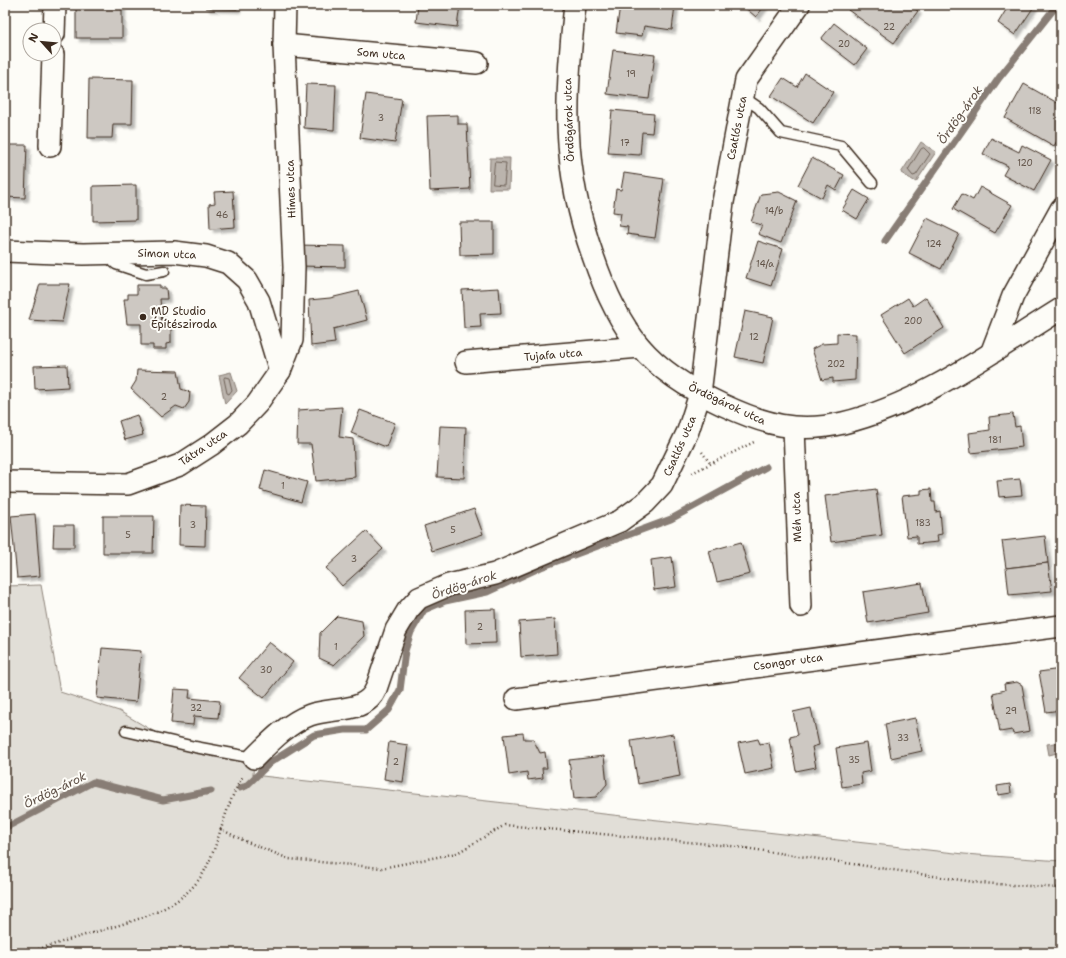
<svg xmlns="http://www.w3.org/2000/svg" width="1066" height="958" viewBox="0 0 1066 958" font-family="'Shantell Sans',sans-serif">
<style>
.green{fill:#e1ded7;stroke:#8e847a}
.water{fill:#bbb4ad;stroke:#887d74}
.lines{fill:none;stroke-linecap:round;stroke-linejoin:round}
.shore{stroke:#6e6157;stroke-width:1}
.stream{stroke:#887d74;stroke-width:7}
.building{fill:#cdc8c2;stroke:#3b2a1e;filter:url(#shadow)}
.lane-casing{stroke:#3b2a1e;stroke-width:13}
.street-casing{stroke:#3b2a1e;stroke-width:24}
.path{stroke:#3b2a1e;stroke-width:2.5;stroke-dasharray:1 3;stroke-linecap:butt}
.lane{stroke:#fdfcf7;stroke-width:10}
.street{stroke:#fdfcf7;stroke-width:21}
.poi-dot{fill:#3b2a1e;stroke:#fdfcf7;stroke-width:1.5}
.labels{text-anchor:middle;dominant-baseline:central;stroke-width:4;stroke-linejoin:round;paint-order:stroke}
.number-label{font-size:9px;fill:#605247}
.street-label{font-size:11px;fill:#3b2a1e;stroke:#fdfcf7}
.poi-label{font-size:11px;fill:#3b2a1e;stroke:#fdfcf7;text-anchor:start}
.water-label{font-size:12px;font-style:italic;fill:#615349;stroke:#fdfcf7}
</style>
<defs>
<filter id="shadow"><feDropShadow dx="3.5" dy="3.5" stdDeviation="1" flood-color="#0004"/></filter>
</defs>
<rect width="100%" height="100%" fill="#fdfcf7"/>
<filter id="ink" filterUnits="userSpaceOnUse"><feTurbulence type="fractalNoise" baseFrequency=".025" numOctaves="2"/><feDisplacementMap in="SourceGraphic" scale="8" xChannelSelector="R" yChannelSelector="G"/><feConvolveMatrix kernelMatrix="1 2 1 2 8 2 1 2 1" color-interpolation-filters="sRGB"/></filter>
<g filter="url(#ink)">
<path class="green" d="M41 585 60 692 119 711 175 744 254 758 253 775 964 854 1061 861V953H5V586Z"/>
<g class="water">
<path d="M921 142 936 152 916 182 901 173Z"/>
<path d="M490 158H510L509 189H489Z"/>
<path d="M231 372 237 391 225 404 219 375Z"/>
<path d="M1061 742V752L1049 755 1047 744Z"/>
</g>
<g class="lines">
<g class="shore">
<path d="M924 148 930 154 916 175 913 176 908 170 921 149Z"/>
<path d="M495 162 506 163 504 185 493 184Z"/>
<path d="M225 377 229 378 232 390 229 394 227 393 224 379Z"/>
</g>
<g class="stream">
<path d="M885 241 999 78 1057 5"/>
<path d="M240 788 246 786 271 762 314 735 345 730H366L389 710 400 690 405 651 411 632 424 610 445 601 487 592 541 567 671 519 766 467"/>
<path d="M5 828 93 782 163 800 211 791"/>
</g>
</g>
<g class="building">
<rect x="76" y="5" width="46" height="33"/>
<path d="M206 5H237V9L206 8Z"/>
<path d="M418 5H460L457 27 416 22Z"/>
<path d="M620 5H675L672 30 644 26 642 36 616 33Z"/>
<path d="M742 5H765L756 17Z"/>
<path d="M851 5H909L918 11 894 43 848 10Z"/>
<path d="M1009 5H1035L1015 35 998 23Z"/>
<path d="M834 23 867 49 855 65 821 39Z"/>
<path d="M613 50 655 55 649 99 607 94Z"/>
<path d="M805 73 833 92 813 123 771 96 783 78 797 87Z"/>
<path d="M89 79 133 80 132 124H113L112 138H88Z"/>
<path d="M306 84 336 85 334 130 304 128Z"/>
<path d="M1024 84 1061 105V134L1054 146 1005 118Z"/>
<path d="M366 94 402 99 395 143 360 138Z"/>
<path d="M612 110 654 114 652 133 642 132 640 155 608 153Z"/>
<path d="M458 115V124H467L470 189 430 191 427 116Z"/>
<path d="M991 138 1019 152 1022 145 1051 160 1034 191 1003 175 1008 166 983 154Z"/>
<path d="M5 145H27L25 198 5 197Z"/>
<path d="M812 158 844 175 836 190 828 185 822 198 798 185Z"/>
<path d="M624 173 664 179 655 238 627 234 628 227 619 226 621 213 613 212 616 189 621 190Z"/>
<path d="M136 185V220L93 221V186Z"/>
<path d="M980 187 1012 205 995 233 953 209 962 194 973 200Z"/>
<path d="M854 190 869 199 857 219 842 210Z"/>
<path d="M233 191 235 227 210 229 209 204 215 203 214 192Z"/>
<path d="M779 192 797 201 781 243 758 234 762 225 751 222 761 194Z"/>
<path d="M927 218 959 234 941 269 909 253Z"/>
<path d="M459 222H494V254L460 255Z"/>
<path d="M758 241 783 249 771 286 746 278Z"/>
<path d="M299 245 345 246V267L299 266Z"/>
<path d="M40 284H70L62 322 29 320Z"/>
<path d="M137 285H160V288H166L167 299H160L162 323H171V343L166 344V349H153V345H141V324H127L124 299H128V294H137Z"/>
<path d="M499 288 501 313 480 314 481 327 464 328 462 290Z"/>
<path d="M359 291 367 320 333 329 335 343 311 346 309 300 330 298Z"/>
<path d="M926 297 944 328 905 353 881 315 908 298 913 306Z"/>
<path d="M745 311 773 317 763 363 735 357Z"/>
<path d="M837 333 856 334 855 380 833 382V378L822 380 812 349 822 344 837 343Z"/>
<path d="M67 365 68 387 35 389 34 366Z"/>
<path d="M137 370 178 371 181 389 190 392 189 402 184 409 176 406 161 417 131 389 136 381Z"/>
<path d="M342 407 339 437 353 439 355 477 316 481 311 444H297L298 410Z"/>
<path d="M360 410 395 423 386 447 351 433Z"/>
<path d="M1013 414 1015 427 1020 426 1022 447 971 453 969 433 990 430 989 417Z"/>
<path d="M137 415 143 435 125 440 119 421Z"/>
<path d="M440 426 466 427 464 478 437 477Z"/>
<path d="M265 470 307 482 301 502 260 490Z"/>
<path d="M1020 479 1022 495 999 497 997 481Z"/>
<path d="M876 489 882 535 831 542 825 496Z"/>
<path d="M931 489 932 502H935L936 512 940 511 942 534 937 535 938 542 917 544V536L907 537 902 496 921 494V490Z"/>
<path d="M180 505 206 506 205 546 179 545Z"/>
<path d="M474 509 483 534 432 551 424 526Z"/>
<path d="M35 514 40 576 17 578 11 516Z"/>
<path d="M103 516H154L153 553H103Z"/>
<path d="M54 525H74V547H53Z"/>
<path d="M366 531 383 549 342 586 326 568Z"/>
<path d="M1045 536 1048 563 1006 568 1002 541Z"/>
<path d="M741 542 750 574 717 582 709 551Z"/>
<path d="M672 557 676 587 654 590 651 560Z"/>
<path d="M1048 563 1052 591 1009 595 1006 568Z"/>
<path d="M922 583 928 613 868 623 863 592Z"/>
<path d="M495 609 496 643 466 644 465 610Z"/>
<path d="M337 616 362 621 364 636 334 665 319 658 320 633Z"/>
<path d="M555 619 557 654 521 657 519 622Z"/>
<path d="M269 642 293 662 264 698 239 678Z"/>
<path d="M102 648 141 651 136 702 97 698Z"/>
<path d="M1061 669V710L1046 712 1039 672Z"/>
<path d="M1017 682 1022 685 1030 731 1013 734 1012 730 1000 732 993 693 1005 690 1004 684Z"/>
<path d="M174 689 190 690 189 698 220 701 218 718 194 716 193 725 171 723Z"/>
<path d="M811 708 819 745 812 747 816 767 796 771 790 737 798 735 793 712Z"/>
<path d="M915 718 922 751 891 758 885 724Z"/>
<path d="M523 733 524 739H533L540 753 545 752 547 768H542L543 778 528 780 527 772 509 775 504 735Z"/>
<path d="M673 734 680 776 638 784 631 741Z"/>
<path d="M758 739 760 744 769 742 774 768 745 774 738 743Z"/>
<path d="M389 742 408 745 403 782 384 779Z"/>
<path d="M867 743 871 771 861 773 862 784 842 787 836 748Z"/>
<path d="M604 756 607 784 596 797 574 799 569 760Z"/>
<path d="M1010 784 1011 793 998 795 997 786Z"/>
</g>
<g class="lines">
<defs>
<g id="lane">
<path d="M743 97 759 108 781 133 841 146 872 183"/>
<path d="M107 256 116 264 146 274 164 271"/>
<path d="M126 731 195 747 254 758"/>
</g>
<g id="street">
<path d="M575 5C565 97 561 167 593 256 619 333 648 370 723 405 764 424 797 434 843 423 922 404 993 351 1061 309"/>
<path d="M54 34 55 5"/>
<path d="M284 45 477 63"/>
<path d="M50 146 53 54"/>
<path d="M5 251 83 254 174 252 206 256 228 263 247 280 259 301 280 371"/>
<path d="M992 351 1013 296 1061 209"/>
<path d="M466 362 640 347"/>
<path d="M794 428 801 606"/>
<path d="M5 482 128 484 180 465 211 445 238 424 257 404 280 371 292 340 294 267 284 45 285 5"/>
<path d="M516 699 1061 626"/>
<path d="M254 758C270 742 288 723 310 715 331 707 366 714 376 689L396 630 408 610 419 598 449 585 495 574 620 521 645 503 662 485 688 431 700 394 723 202 746 80 799 5"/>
</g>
</defs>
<use href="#lane" class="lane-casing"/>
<use href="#street" class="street-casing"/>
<g class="path">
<path d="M702 452 710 463"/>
<path d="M692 473 756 441"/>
<path d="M220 829 245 841 289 859 382 868 457 853 505 825 731 846 981 883 1061 888"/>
<path d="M27 953C51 945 75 938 99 931 139 919 185 909 206 868 221 838 225 805 243 776"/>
</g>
<use href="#lane" class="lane"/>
<use href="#street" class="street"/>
</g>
</g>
<circle class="poi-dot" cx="143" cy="317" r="4"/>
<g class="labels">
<g class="number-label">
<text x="889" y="27">22</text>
<text x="844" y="44">20</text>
<text x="631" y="74">19</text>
<text x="1035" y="111">118</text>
<text x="381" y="118">3</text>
<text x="625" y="143">17</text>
<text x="1025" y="163">120</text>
<text x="774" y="211">14/b</text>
<text x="222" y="215">46</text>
<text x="934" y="244">124</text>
<text x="765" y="264">14/a</text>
<text x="913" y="321">200</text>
<text x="754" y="337">12</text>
<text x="836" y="364">202</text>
<text x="164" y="397">2</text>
<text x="995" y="440">181</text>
<text x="283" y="486">1</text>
<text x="923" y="523">183</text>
<text x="193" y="525">3</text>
<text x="453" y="530">5</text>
<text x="128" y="535">5</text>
<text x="354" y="559">3</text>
<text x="480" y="627">2</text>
<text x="336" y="647">1</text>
<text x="266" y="670">30</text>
<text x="196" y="708">32</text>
<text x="1011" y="711">29</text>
<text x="903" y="738">33</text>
<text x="854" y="760">35</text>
<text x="396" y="762">2</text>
</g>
<g class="street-label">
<text transform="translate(381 54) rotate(5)">Som utca</text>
<text transform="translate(569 120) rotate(-92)">Ördögárok utca</text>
<text transform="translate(737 128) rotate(-79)">Csatlós utca</text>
<text transform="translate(291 189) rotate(-92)">Hímes utca</text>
<text transform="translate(167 254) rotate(2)">Simon utca</text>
<text transform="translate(553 355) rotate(-5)">Tujafa utca</text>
<text transform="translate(727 404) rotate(25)">Ördögárok utca</text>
<text transform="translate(680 446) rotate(-66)">Csatlós utca</text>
<text transform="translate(203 448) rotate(-34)">Tátra utca</text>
<text transform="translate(797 517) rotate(-92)">Méh utca</text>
<text transform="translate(788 662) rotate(-8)">Csongor utca</text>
</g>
<g class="poi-label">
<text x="151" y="311">MD Studio<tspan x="151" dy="13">Építésziroda</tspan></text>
</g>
<g class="water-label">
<text transform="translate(960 115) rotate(-55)">Ördög-árok</text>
<text transform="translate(464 585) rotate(-18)">Ördög-árok</text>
<text transform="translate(55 790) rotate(-26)">Ördög-árok</text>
</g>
</g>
<rect width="1066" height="958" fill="none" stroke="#fdfcf7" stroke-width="20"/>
<rect x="10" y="10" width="1046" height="938" fill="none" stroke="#3b2a1e" stroke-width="1.5" filter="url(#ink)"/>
<g transform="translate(42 42) rotate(297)"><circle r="19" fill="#fdfcf7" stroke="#afa8a0"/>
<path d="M0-3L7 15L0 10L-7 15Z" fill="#3b2a1e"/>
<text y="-6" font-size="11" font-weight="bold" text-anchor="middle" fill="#3b2a1e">N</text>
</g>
</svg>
